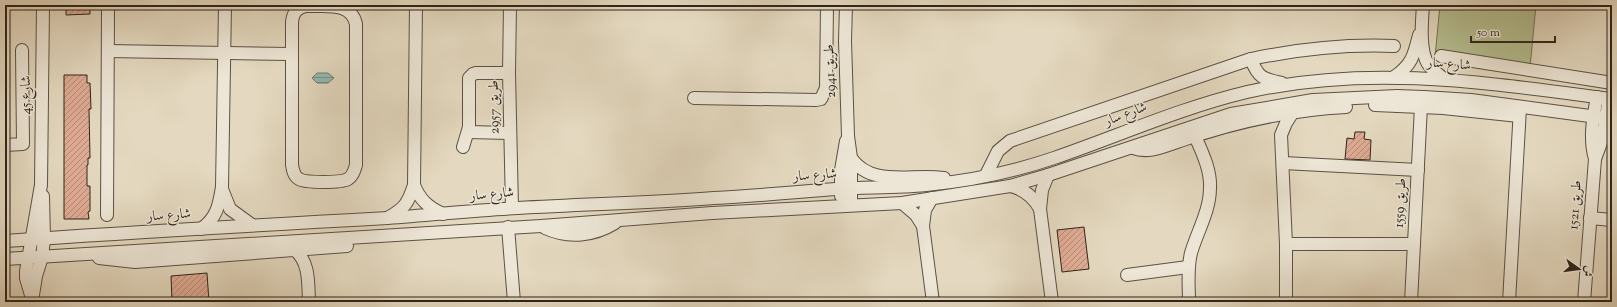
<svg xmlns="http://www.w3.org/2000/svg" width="1617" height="307" viewBox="0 0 1617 307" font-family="'Sorts Mill Goudy',Amiri,serif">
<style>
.green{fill:#b5bf91;stroke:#727256}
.water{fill:url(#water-rules);stroke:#6c7e77}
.building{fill:url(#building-hatch);stroke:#2e241b}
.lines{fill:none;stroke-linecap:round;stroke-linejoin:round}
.minor-casing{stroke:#5c5144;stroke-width:14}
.minor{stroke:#ede6d6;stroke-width:12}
.labels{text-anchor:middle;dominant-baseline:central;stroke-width:3;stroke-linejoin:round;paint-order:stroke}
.street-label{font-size:14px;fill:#2e241b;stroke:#ede6d6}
</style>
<defs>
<pattern id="water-rules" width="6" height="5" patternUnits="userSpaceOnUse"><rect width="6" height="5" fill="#95bab5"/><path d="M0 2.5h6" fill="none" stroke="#7a9792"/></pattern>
<pattern id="building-hatch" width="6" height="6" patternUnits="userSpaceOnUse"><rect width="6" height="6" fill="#dfab94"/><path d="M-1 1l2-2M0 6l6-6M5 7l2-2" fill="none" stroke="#b58b78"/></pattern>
</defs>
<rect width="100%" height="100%" fill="#e4d9c0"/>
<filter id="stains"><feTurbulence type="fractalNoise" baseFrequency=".005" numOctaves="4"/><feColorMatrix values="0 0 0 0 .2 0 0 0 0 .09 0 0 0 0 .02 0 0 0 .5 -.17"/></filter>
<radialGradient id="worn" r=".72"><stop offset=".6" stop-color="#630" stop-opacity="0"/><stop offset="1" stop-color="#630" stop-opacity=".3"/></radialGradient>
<path class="green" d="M1440 5H1536L1530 67 1435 57Z"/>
<path class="water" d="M317 73H328L334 78 328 83H317L312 78Z"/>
<g class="building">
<path d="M66 5H90V14L66 15Z"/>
<path d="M64 75H87V83H90L91 109H89L90 158H88V165H87V186H90V211L88 212 89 219H64Z"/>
<path d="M1355 132H1365L1364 139 1371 140 1370 160 1345 159 1347 138 1354 139Z"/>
<path d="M1084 227 1089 269 1062 272 1057 230Z"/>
<path d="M207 273 209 302H172L171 276Z"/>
</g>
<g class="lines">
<defs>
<g id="minor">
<path d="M510 5 509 73 512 208"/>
<path d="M846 5 845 41 848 136 851 158V205"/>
<path d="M1423 5C1422 21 1419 50 1428 64 1432 70 1438 74 1444 79"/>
<path d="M306 6C325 7 351 1 356 24V165C354 171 353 176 348 179 341 183 306 183 299 179 294 176 293 171 292 165V22C293 12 297 8 306 6Z"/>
<path d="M108 51 291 54"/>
<path d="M1441 56 1612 83"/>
<path d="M1251 59C1258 78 1263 79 1282 83"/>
<path d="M1394 77C1412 65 1414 55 1419 35"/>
<path d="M694 98 816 100 821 99 826 88 827 5"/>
<path d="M1375 105 1443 108 1519 116"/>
<path d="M468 132 510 133"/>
<path d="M5 145 23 144 22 50"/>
<path d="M463 147 469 127V78L473 74 476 73H509"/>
<path d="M1133 148C1149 154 1164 146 1180 141 1234 122 1289 110 1346 107"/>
<path d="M851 158C872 188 912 173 944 178"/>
<path d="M1595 159 1602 140 1609 99"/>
<path d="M1283 163 1418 170"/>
<path d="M986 175 998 151 1010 141 1251 59C1299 49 1345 44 1394 46"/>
<path d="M1048 175 1042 190 1040 209 1052 302"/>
<path d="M414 185C420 200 428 207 443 214"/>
<path d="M1010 186C1024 189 1033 196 1040 209"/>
<path d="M222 189 230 209 252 225"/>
<path d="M841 196V170L846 141"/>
<path d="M932 198 925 210 923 226 933 302"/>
<path d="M902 203 916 215 923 226"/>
<path d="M107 215 108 5"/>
<path d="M389 217C405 208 408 203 414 185L416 5"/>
<path d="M1590 218 1612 220"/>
<path d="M508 227 514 302"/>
<path d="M545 228C569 239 594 236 615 223"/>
<path d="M201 229C217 218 219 205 222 187L225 5"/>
<path d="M5 241C133 232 260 225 388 218 432 215 475 210 518 208 584 204 649 203 714 198 755 196 796 192 836 189 866 187 896 188 926 185 969 181 1013 172 1054 158 1118 136 1180 108 1247 92 1371 64 1488 83 1612 99"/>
<path d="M1286 244H1414"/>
<path d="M295 250C310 263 308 283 309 302"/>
<path d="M99 258 135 262 347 246"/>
<path d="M5 259 541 226 712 213 902 203 1010 186 1048 175 1231 114 1313 100 1397 96 1424 97 1471 100 1612 119"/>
<path d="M1127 275 1188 267"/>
<path d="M33 295 36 276 42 257 44 239 43 196"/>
<path d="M33 302 26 278V271L41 185 43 5"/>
<path d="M1189 302C1189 286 1187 269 1191 253 1197 232 1210 211 1210 188 1211 170 1202 152 1195 136"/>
<path d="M1286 302V244L1281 135 1286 123 1293 112"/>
<path d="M1411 302 1421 106"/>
<path d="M1509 302 1520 108"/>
<path d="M1584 302 1595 159C1589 138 1593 118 1597 97"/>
</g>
</defs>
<use href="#minor" class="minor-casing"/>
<use href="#minor" class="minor"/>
</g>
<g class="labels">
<g class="street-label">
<text transform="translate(1449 65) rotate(4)">شارع سار</text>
<text transform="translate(831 71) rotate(-92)">طريق 2941</text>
<text transform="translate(27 95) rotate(-90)">شارع 45</text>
<text transform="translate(495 107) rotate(-91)">طريق 2957</text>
<text transform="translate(1126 115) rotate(-21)">شارع سار</text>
<text transform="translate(815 176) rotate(-4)">شارع سار</text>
<text transform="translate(492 195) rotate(-5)">شارع سار</text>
<text transform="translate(1401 203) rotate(-87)">طريق 1559</text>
<text transform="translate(1576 205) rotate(-86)">طريق 1521</text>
<text transform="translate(169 216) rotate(-4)">شارع سار</text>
</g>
</g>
<rect width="1617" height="307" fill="none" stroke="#e4d9c0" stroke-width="20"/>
<rect x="6" y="6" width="1605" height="295" fill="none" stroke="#2e241b" stroke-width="2"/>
<rect x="10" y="10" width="1597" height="287" fill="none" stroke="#2e241b"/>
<g transform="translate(1579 269) rotate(104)" stroke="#ede6d6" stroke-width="3" paint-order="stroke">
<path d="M0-3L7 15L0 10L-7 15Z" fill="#2e241b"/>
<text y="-6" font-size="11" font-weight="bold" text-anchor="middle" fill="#2e241b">ش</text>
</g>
<path d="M1471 36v6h84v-6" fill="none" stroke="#2e241b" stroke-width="2"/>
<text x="1477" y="36" font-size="12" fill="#2e241b" stroke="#ede6d6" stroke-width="3" paint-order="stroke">50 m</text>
<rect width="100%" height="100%" filter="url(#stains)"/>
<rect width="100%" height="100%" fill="url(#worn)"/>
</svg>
